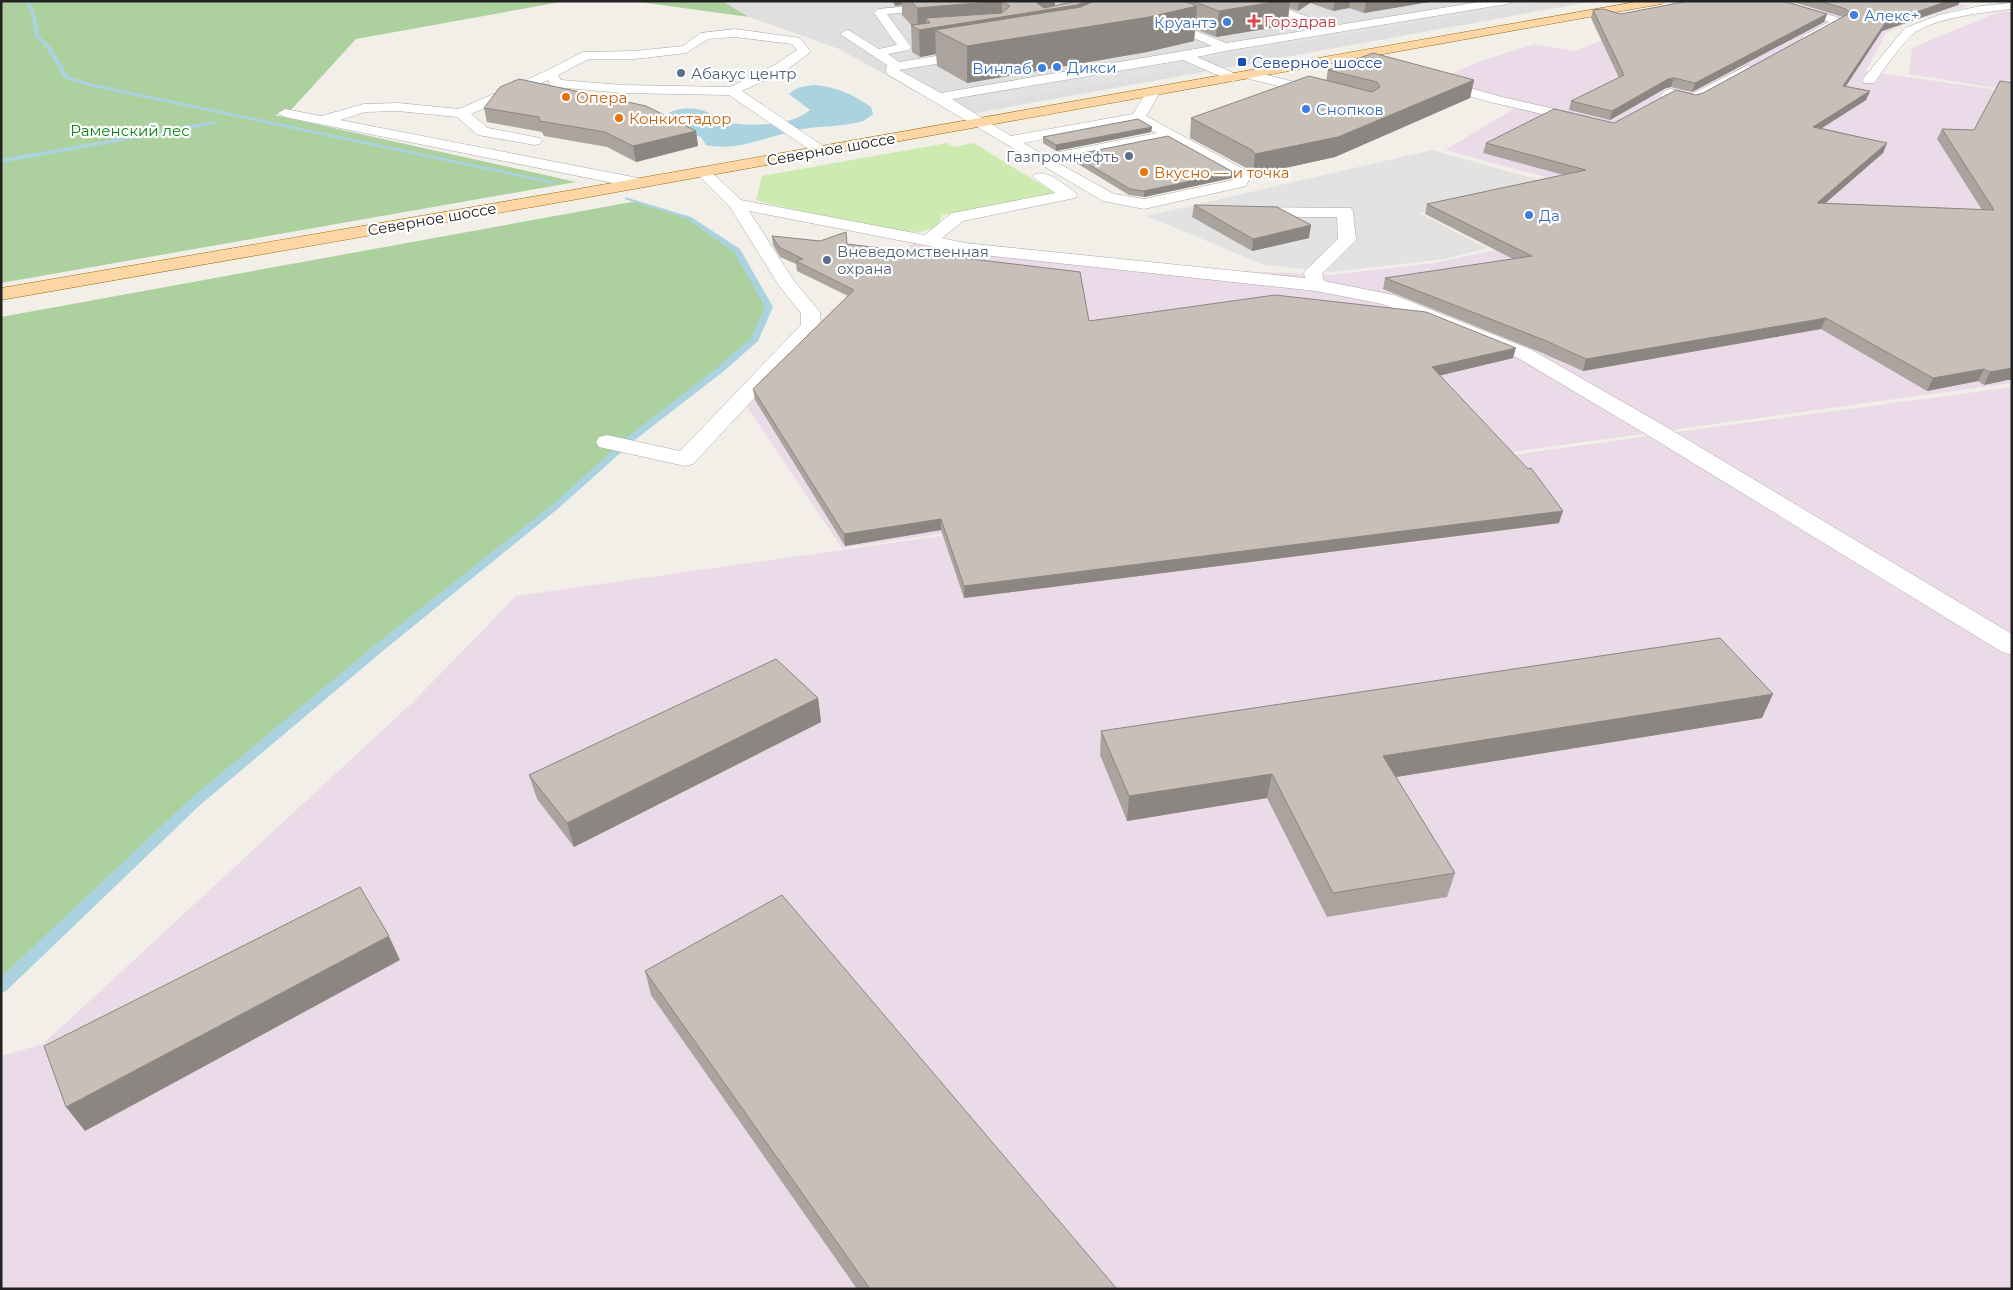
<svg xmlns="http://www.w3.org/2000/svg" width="2013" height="1290" viewBox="0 0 2013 1290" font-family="Montserrat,sans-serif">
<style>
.residential{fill:#e0dfdf}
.industrial{fill:#ebdbe8}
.grass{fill:#cdebb0}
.forest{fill:#add19e}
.parking{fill:#e2e2e2}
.water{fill:#aad3df}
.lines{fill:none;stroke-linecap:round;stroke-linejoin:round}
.stream{fill:#aad3df;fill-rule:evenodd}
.minor-casing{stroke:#a9a9a9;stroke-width:1}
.major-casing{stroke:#a06b00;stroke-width:1}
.minor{fill:#fff;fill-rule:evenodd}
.major{fill:#fcd6a4;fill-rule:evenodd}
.wall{fill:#aba49e}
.shaded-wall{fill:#8b8681;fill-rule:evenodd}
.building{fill:#c7bfb8;stroke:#8b8681}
.shop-dot{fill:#3f7fe0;stroke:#fff;stroke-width:2}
.health-dot{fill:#e0444e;stroke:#fff;stroke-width:2}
.transit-dot{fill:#1a4fb4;stroke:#fff;stroke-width:2}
.service-dot{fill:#5c6f8a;stroke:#fff;stroke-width:2}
.food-dot{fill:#e8710a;stroke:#fff;stroke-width:2}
.labels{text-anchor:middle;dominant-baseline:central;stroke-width:4.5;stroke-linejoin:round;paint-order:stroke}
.far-shop-label{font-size:15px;fill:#366cbe;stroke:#fff;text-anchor:start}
.far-health-label{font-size:15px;fill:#be3a42;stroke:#fff;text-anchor:start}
.far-transit-label{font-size:15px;fill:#164399;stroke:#fff;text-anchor:start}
.far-service-label{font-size:15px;fill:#4e5e75;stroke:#fff;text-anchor:start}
.far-food-label{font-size:15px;fill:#c56008;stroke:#fff;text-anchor:start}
.far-park-label{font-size:15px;fill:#0c8416;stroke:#fff}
.far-street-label{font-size:15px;fill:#222;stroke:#fff}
</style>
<rect width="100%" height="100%" fill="#f2efe9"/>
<path class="residential" d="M722 1H1595L960 116 839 49 749 17Z"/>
<g class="industrial">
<path d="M1700 1H1953L1969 6 1911 21 1886 33 1866 71 2012 92V383L1512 452 842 548 745 404 893 255 924 237 958 242 1239 271 1331 275 1434 263 1676 212 1445 150 1525 102 1438 80 1478 62 1535 44 1575 51Z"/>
<path d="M2012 11V91L1909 74 1912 48 1998 12Z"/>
<path d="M2012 387V1289H1V1056L43 1044 412 703 516 596 1662 434Z"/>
</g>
<path class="grass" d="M947 143 954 147 974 143 1055 193 942 215 938 226 921 232 899 231 778 206 756 200 762 176Z"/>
<g class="forest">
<path d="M1 1H566L356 39 291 110 275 115 576 182 1 283Z"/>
<path d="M632 1H722L749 17Z"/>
<path d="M637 201 689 218 737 251 769 307 755 339 721 370 633 437 557 505 380 647 194 803 1 987V317Z"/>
</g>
<g class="parking">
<path d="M1522 1H1550L1203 58 1195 55Z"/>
<path d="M1179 60 1195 67 983 104 969 96Z"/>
<path d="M1432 150 1553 184 1419 213 1487 248 1445 259 1332 272 1264 265 1147 216Z"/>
</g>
<path class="water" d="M814 85C835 86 854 95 871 107L873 114C869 117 865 121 860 122 840 127 821 126 802 129 771 135 737 152 706 145L701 137 692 134 665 116C675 106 698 107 709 113 714 115 715 119 721 121 744 127 792 127 810 110L789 94C796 87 804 86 814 85Z"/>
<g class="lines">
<g class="stream">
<path d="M26 1H30L36 17 39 36 51 47 68 76 89 83 557 182 554 184 88 86 64 78 47 49 35 36 32 17Z"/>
<path d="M214 121 216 122V124L1 163V159Z"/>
<path d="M625 197 691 217 740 249 773 307 758 341 724 371 636 439 560 507 384 650 199 806 6 991 1 993V977L189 800 376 644 554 503 630 435 718 367 751 338 765 307 734 252 687 219 625 199Z"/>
</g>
<defs>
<g id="minor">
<path d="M967 1H1021L1016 4 887 14 911 47 909 50 888 54 899 62 973 50 979 54 973 58 899 70 941 93 1212 46 1157 22 1155 20 1161 17 1226 43 1317 29 1250 1H1266L1332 26 1485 1H1512L1507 4 1225 51 1197 57 1238 75 1240 78 1233 82 1183 60 952 99 1011 136 1133 114 1148 89H1158L1160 92 1146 116 1249 172 1251 175 1246 186 1144 209 1103 201 887 74 886 71 887 65 840 34 846 30 850 31 879 49 897 45 874 13 878 9ZM1136 122 1157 133 1044 155 1023 143ZM1168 140 1235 177 1233 180 1144 199 1114 194 1056 162Z"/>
<path d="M1765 1H1783L1843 19 1845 21 1808 42 1804 41 1802 38 1804 35 1829 22 1766 3Z"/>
<path d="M2012 3V9C1987 12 1930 18 1912 35 1898 48 1886 67 1874 83H1864L1862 80 1905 28 1939 15 1980 6Z"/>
<path d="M735 29 800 38 810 51 808 54 785 71 742 91 826 148 828 151 826 154H816L729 95 622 93 556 87 551 86 548 80 471 114 488 128 540 138 542 141 540 144 535 145 478 135 457 117 398 111 365 112 340 120 638 178 644 180 646 183 644 186 638 188 285 117 278 113 285 109 321 116 364 104 398 103 459 109 546 71 583 52 635 51 683 46 701 33ZM735 37 792 44 797 50 775 65 730 87 622 85 561 80 558 75 589 59H635L686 53 708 39Z"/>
<path d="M1748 65 1754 69 1753 72 1699 101C1688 104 1678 97 1667 100L1660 96 1666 90 1671 89 1692 94Z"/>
<path d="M1251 71 1327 90 1329 93 1322 97 1246 78 1244 75 1246 72Z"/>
<path d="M1435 78 1498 96 1590 117 1592 120 1590 123 1585 124 1490 102 1430 85 1428 82 1430 79Z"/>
<path d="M703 167 708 169 741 200 925 235 952 213 1055 193 1033 177 1035 174C1049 170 1064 185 1075 192L1077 195 1075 198 963 221 942 238 965 243 1305 278 1304 273 1307 269 1338 239 1337 217H1250L1244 216 1242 212 1244 208 1250 207 1351 208 1353 212 1356 240 1322 274 1324 281 1394 295 1532 350 1670 429 2012 634V655L2002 652 1654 439 1518 358 1382 304 1316 291 965 253 749 211 794 281 820 312 821 326 693 464 685 466 599 447 596 442 599 437 607 435 680 451 801 325V313L778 284 730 207 695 172 698 169Z"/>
</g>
<path id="major" d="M1641 1H1666L1661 4 578 199 1 300V288L578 189Z"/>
</defs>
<use href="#minor" class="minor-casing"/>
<use href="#major" class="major-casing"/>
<use href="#minor" class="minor"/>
<use href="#major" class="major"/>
</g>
<g class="wall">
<path d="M892 1H1055V6L1077 1H1435L1364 13 1349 8 1333 11 1310 3 1298 11 1289 8 1288 19 1276 27 1216 37 1195 29 1194 41 1147 52 967 83 937 66 936 54 920 57 912 52 911 25 902 15V5L895 6Z"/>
<path d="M1790 1H1960L1958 5 1882 31 1846 86 1870 91 1866 100 1822 128 1887 143 1883 153 1825 203 1982 210 1937 139 1942 129 1974 130 2000 81 2012 379 1984 385 1978 381 1927 391 1821 329 1583 371 1540 352 1383 289 1385 278 1513 259 1425 214 1427 204 1564 175 1483 153 1486 143 1614 123 1696 95 1703 93 1843 17Z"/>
<path d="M1593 10 1621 14H1827L1824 22 1692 92 1671 87 1666 88 1610 120 1569 110 1571 101 1619 78 1591 18Z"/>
<path d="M1328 70 1474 80 1470 98 1335 157 1253 175 1250 170 1190 138 1191 118 1326 81Z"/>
<path d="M484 108 696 131 698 146 636 162 607 147 544 136 542 132 487 122Z"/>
<path d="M1152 127 1151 132 1056 151 1043 143V137Z"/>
<path d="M1073 155 1232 178 1144 197 1129 195 1073 161Z"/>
<path d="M1194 205 1309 238 1252 251 1192 217Z"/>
<path d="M772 236 847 244 1089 321 1513 358 1440 375 1559 523 964 598 941 530 845 546 755 400 753 389 848 296 797 271 796 264 780 257 773 245Z"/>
<path d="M818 698 821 722 574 847 537 799 529 775Z"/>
<path d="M1762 718 1396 777 1455 873 1447 897 1327 917 1267 798 1127 821 1100 755 1101 731Z"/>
<path d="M645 971 1117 1289H857L651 995Z"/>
</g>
<g class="shaded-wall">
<path d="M895 1H902V5L895 6Z"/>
<path d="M1002 1V17L1038 1H1055V9L1085 1H1169L1197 6 1194 41 1147 52 967 83V46L935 30 936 54 920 57 919 30 918 29 917 8ZM926 18 930 23 926 29Z"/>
<path d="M1280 1H1290L1288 19 1276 27 1216 37 1219 11Z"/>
<path d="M1299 1H1310V3L1298 11Z"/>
<path d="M1335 1H1350L1349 8 1333 11Z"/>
<path d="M1366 1H1435L1364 13Z"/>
<path d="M1948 1H1960L1958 5 1882 31 1840 95 1843 86 1885 23Z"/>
<path d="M1827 14 1824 22 1692 92 1695 83Z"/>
<path d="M1674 78 1671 87 1666 88 1610 120 1612 111 1668 79Z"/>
<path d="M1474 80 1470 98 1335 157 1253 175 1255 154Z"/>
<path d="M1870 91 1866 100 1809 136 1813 127Z"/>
<path d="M1152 127 1151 132 1056 151V145Z"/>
<path d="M696 131 698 146 636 162 633 146Z"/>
<path d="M1887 143 1883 153 1813 214 1817 203Z"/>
<path d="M1233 172 1232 178 1144 197V191Z"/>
<path d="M1311 225 1309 238 1252 251 1253 239Z"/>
<path d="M1826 318 1821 329 1583 371 1586 359Z"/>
<path d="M1516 348 1513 358 1430 378 1432 367Z"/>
<path d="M2012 368V379L1984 385 1990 372Z"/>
<path d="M1984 369 1978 381 1927 391 1933 378Z"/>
<path d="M1563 511 1559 523 964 598V586Z"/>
<path d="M941 519V530L845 546 844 534Z"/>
<path d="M1773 694 1762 718 1377 780 1383 756Z"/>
<path d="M818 698 821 722 574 847 567 823Z"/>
<path d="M1272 774 1267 798 1127 821 1129 796Z"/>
<path d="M389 936 400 960 85 1131 66 1107Z"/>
</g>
<g class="building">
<path d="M911 1H1038L1037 3 1044 8 1077 1H1085L1077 5 919 30 911 25 930 23 926 18 1002 13 1010 6 1002 1 917 8Z"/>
<path d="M1094 1H1184L1197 6 1149 17 967 46 935 30 1081 7Z"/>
<path d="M1193 1H1280L1219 11Z"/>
<path d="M1688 1H1783L1827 14 1695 83 1674 78 1668 79 1612 111 1571 101 1624 75 1593 10 1603 9 1621 14Z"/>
<path d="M1820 1H1948L1885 23 1843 86 1870 91 1813 127 1887 143 1817 203 1994 210 1942 129 1974 130 2000 81 2012 83V368L1990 372 1984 369 1933 378 1826 318 1586 359 1544 340 1385 278 1532 256 1427 204 1586 170 1486 143 1554 109 1614 123 1676 90 1696 95 1703 93 1850 13 1846 9Z"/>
<path d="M1373 53 1474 80 1338 137 1255 154 1252 150 1191 118 1309 76 1372 92 1380 87 1377 82 1328 70Z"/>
<path d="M519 79 646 106 696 131 633 146 605 132 540 121 539 117 484 108 500 87Z"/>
<path d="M1138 119 1152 127 1056 145 1043 137Z"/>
<path d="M1168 136 1233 172 1144 191 1130 189 1073 155Z"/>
<path d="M1194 205 1277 207 1311 225 1253 239Z"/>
<path d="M846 232 847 244 1080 272 1089 321 1275 295 1426 312 1516 348 1432 367 1528 469 1531 468 1563 511 964 586 941 519 844 534 753 389 854 290 796 261 803 259 779 247 772 236 820 241Z"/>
<path d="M1720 638 1773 694 1383 756 1455 873 1333 893 1272 774 1129 796 1101 731Z"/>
<path d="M776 659 818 698 567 823 529 775Z"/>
<path d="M360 887 389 936 66 1107 44 1046Z"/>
<path d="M782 895 1117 1289H870L645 971Z"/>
</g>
<g class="shop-dot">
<circle cx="1854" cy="15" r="5"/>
<circle cx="1227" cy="22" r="5"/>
<circle cx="1057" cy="67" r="5"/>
<circle cx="1042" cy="68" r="5"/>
<circle cx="1306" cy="109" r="5"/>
<circle cx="1529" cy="215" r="5"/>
</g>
<path class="health-dot" d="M1251.5 13.5h5v5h5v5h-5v5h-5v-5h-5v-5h5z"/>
<rect class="transit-dot" x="1237" y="57" width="10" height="10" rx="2.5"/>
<g class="service-dot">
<circle cx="681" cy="73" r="5"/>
<circle cx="1129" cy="156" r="5"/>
<circle cx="827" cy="260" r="5"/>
</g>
<g class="food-dot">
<circle cx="566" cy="97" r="5"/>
<circle cx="619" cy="118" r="5"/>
<circle cx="1144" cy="172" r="5"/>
</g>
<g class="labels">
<g class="far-shop-label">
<text x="1864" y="15">Алекс+</text>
<text x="1217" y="22" text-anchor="end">Круантэ</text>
<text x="1067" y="67">Дикси</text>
<text x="1032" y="68" text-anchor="end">Винлаб</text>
<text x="1316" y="109">Снопков</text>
<text x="1539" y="215">Да</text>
</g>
<g class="far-health-label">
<text x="1264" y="21">Горздрав</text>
</g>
<g class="far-transit-label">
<text x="1252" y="62">Северное шоссе</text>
</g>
<g class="far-service-label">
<text x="691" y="73">Абакус центр</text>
<text x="1119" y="156" text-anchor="end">Газпромнефть</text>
<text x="837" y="251">Вневедомственная<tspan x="837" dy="17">охрана</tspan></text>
</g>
<g class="far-food-label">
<text x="576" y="97">Опера</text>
<text x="629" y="118">Конкистадор</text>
<text x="1154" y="172">Вкусно — и точка</text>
</g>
<g class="far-park-label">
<text x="130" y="130">Раменский лес</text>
</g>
<g class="far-street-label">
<text transform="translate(831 149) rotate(-10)">Северное шоссе</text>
<text transform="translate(432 219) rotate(-10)">Северное шоссе</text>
</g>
</g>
<rect width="2013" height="1290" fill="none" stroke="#222222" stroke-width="5"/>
</svg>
